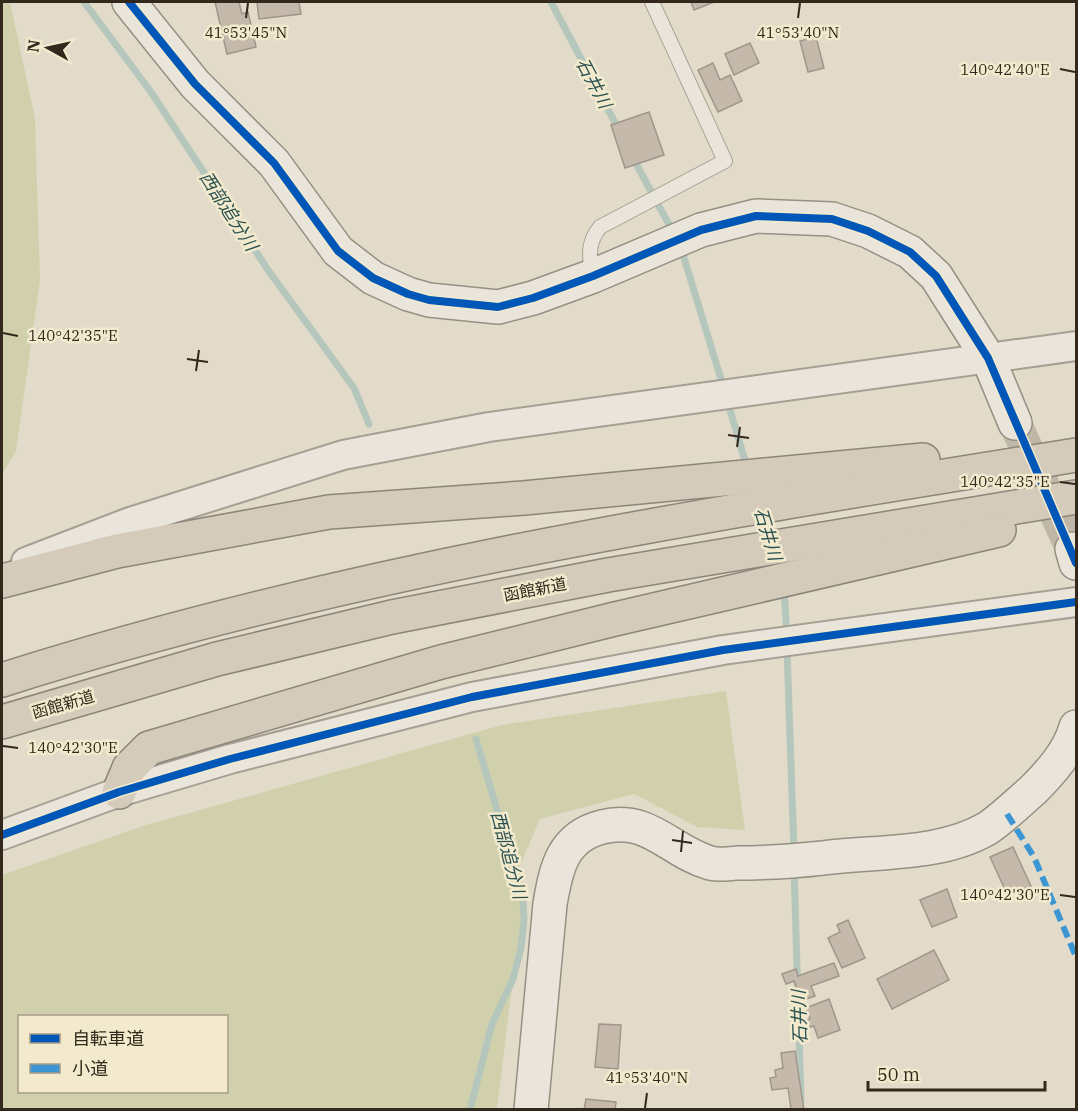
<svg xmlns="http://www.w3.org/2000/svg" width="1078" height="1111" viewBox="0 0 1078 1111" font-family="'IBM Plex Serif','Noto Sans JP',serif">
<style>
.green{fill:#d0d1ac;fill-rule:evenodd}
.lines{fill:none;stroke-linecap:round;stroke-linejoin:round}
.stream{stroke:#b5c7bc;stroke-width:7}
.building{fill:#c5b9ab;stroke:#a19689;stroke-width:1.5}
.secondary-tunnel{stroke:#bfb7a7;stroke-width:33;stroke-dasharray:33 16;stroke-linecap:butt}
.lane-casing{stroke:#a69f93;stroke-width:16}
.street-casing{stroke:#a69f93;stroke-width:32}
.secondary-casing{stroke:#968f83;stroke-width:36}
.highway-casing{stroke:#8c857a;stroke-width:36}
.lane{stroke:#eae5da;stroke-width:14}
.street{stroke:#eae5da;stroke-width:28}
.secondary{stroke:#eae5da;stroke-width:33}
.highway{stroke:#d4cbba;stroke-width:33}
.quiet{stroke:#3d96d4;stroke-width:6;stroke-dasharray:12 6;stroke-linecap:butt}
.cycleway-casing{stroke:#f3eace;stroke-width:11}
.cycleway{stroke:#0057b8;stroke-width:8}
.ticks{fill:none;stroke:#33281c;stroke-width:2}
.labels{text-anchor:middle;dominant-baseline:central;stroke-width:5;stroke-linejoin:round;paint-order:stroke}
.street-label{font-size:16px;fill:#33281c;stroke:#f3eace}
.water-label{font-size:18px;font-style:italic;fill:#2c5351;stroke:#f3eace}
.ticks-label{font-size:15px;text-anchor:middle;fill:#33281c;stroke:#f3eace;stroke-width:5;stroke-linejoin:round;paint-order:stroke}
</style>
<rect width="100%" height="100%" fill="#e2dbca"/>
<g class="green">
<path d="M2 2H10L35 118 40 281 16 451 2 474Z"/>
<path d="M726 691 745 830 697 827 634 794 540 819 520 866 524 920 521 948 513 979 497 1109H2V875L143 826 502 725ZM20 1016H226V1092H20Z"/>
</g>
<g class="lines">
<g class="stream">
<path d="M84 2 151 92 268 270 354 388 369 424"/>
<path d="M551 2 620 132"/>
<path d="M633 158 673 232"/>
<path d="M681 248 724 389"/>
<path d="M727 400 747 467"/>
<path d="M762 515 769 539"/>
<path d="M784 589 787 635"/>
<path d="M787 649 794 851"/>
<path d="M794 868 801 1100"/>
<path d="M470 1110 492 1024 513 979 521 948 524 920 523 898 476 739"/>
</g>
</g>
<g class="building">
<path d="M215 2H239L242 14 248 12 256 47 227 54Z"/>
<path d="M257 2H299L301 14 259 19Z"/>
<path d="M691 2H714L694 10Z"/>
<path d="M816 37 824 68 808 72 800 41Z"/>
<path d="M750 43 759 63 734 75 725 54Z"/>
<path d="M713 63 720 80 730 75 742 101 718 112 698 70Z"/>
<path d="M649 112 664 155 625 168 611 125Z"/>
<path d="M1013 847 1031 886 1008 896 990 857Z"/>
<path d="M947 889 957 917 932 927 920 900Z"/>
<path d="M848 920 865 958 842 968 828 938 840 932 837 925Z"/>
<path d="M934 950 949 980 892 1009 877 979Z"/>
<path d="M834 963 839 976 811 986 815 996 801 1001 794 981 786 984 782 974 796 969 798 976Z"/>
<path d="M829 999 840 1030 818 1038 814 1026 802 1030 800 1024 810 1019 806 1008Z"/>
<path d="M599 1024 621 1025 618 1069 595 1067Z"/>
<path d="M795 1051 804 1110H788L791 1109 788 1088 772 1090 770 1078 776 1077 775 1070 783 1068 781 1053Z"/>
<path d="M586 1099 616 1102 615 1110H584Z"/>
</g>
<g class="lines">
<path class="secondary-tunnel" d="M1015 423 1072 549"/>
<defs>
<path id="lane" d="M593 276C589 257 587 243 600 227L725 161 652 2"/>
<g id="street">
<path d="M26 562 130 522 343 455 489 427 1076 346"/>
<path d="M2 835 119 792 230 759 472 697 723 650 1076 602"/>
</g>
<g id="secondary">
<path d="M129 2 195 84 274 163 338 251 373 278 408 294 429 300 498 307 533 298 593 276 701 230 756 216 832 219 868 231 910 252 936 276 988 358 1015 423"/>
<path d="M1072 549 1076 563"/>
<path d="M531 1110 550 904C556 869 562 837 602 827 649 815 669 851 710 863 718 865 729 864 737 863 767 863 795 861 823 858 876 851 941 856 988 828 1004 817 1018 803 1033 790 1051 772 1069 752 1076 727"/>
</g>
<g id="highway">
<path d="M2 581 117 551 329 512 524 498 923 460"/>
<path d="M2 680C351 569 715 513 1076 455"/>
<path d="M2 722 217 659 392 617 608 575 1076 497"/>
<path d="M119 792 129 768 149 748 441 662 615 619 999 530"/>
</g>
</defs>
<use href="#lane" class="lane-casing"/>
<use href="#street" class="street-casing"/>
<use href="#secondary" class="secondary-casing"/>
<use href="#highway" class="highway-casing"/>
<use href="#lane" class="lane"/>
<use href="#street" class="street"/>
<use href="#secondary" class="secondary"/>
<use href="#highway" class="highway"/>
<path class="quiet" d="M1007 814 1034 857 1076 957"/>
<defs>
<g id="cycleway">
<path d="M129 2 195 84 274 163 338 251 373 278 408 294 429 300 498 307 533 298 593 276 701 230 756 216 832 219 868 231 910 252 936 276 988 358 1076 563"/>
<path d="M2 835 119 792 230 759 472 697 723 650 1076 602"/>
</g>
</defs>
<use href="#cycleway" class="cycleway-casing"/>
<use href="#cycleway" class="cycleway"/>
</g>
<path class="ticks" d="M246 18 248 3M798 18 800 3M1060 69 1075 72M3 333 18 336M187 359 208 362M196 371 199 350M728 435 749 438M737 447 740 427M1060 482 1075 484M3 746 18 748M672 840 692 843M681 852 683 831M1060 895 1075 897M645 1108 647 1093"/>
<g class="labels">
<g class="street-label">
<text transform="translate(535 589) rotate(-11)">函館新道</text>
<text transform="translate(63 704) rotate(-16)">函館新道</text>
</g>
<g class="water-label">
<text transform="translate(594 83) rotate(62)">石井川</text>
<text transform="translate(229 211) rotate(57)">西部追分川</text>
<text transform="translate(768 534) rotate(73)">石井川</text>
<text transform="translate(509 855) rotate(75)">西部追分川</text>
<text transform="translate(799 1017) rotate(-92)">石井川</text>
</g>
</g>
<g class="ticks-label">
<text x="246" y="38">41°53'45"N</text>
<text x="798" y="38">41°53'40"N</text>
<text x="1005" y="75">140°42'40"E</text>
<text x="73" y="341">140°42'35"E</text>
<text x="1005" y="487">140°42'35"E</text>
<text x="73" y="753">140°42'30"E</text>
<text x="1005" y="900">140°42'30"E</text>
<text x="647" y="1083">41°53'40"N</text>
</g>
<rect width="1078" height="1111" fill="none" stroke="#33281c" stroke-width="6"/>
<rect x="18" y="1015" width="210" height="78" fill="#f3eace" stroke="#a69c87" stroke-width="1.5"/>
<rect x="30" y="1034" width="30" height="9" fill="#0057b8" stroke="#a69c87" stroke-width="1.5"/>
<text x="72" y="1045" font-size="18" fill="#33281c">自転車道</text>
<rect x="30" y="1064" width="30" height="9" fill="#3d96d4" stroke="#a69c87" stroke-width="1.5"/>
<text x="72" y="1075" font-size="18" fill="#33281c">小道</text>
<g transform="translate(48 48) rotate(278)" stroke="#f3eace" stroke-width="4.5" paint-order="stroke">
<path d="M0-4.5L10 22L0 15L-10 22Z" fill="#33281c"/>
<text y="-9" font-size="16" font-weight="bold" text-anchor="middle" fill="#33281c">N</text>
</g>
<path d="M868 1081v9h177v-9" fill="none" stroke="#33281c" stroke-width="3"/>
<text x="877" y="1081" font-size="18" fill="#33281c" stroke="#f3eace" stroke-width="4.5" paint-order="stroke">50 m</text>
</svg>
